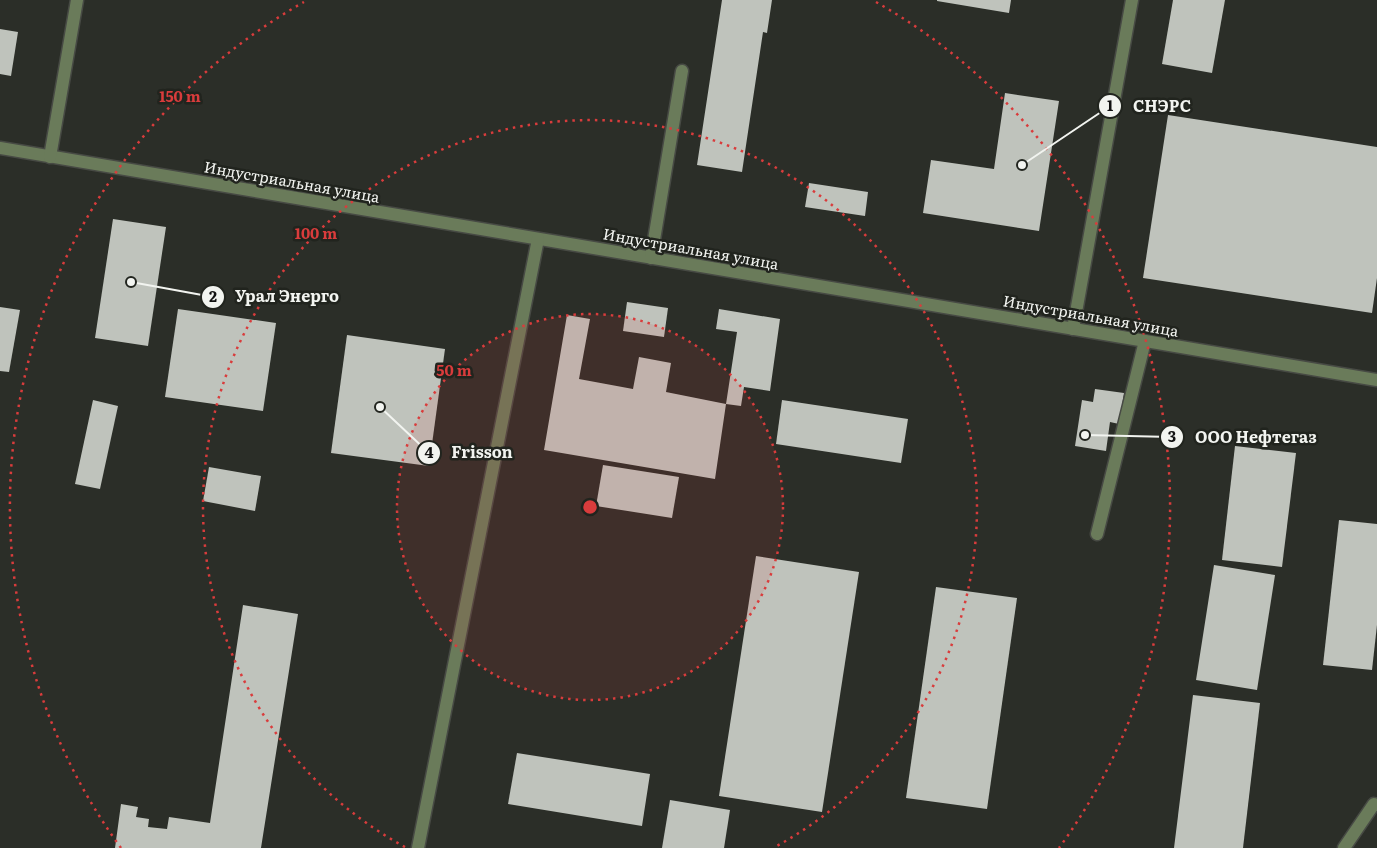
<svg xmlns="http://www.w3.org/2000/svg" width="1377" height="848" viewBox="0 0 1377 848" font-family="Literata,serif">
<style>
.building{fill:#bfc3bc}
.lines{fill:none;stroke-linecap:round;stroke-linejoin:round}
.minor-casing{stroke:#474a44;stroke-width:15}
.minor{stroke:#6a7b5a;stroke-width:12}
.ring{fill:none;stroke:#d93c3c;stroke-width:2.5;stroke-dasharray:2.5 5}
.labels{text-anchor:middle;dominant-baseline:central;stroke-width:5;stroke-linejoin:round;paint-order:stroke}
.street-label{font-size:15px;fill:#f2f4f0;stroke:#21241e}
.centre{fill:#d93c3c;stroke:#21241e;stroke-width:2.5}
.ring-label{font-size:15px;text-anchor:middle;font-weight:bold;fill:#d93c3c;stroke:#21241e;stroke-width:5;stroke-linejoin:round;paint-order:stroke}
.leader{fill:none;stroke:#f2f4f0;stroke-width:2}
.callout-dot{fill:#f2f4f0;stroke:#21241e;stroke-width:2}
.mark-label{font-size:15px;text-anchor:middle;font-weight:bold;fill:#111}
.callout-label{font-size:16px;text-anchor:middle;font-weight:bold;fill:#f2f4f0;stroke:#21241e;stroke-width:5;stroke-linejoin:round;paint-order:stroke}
</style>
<rect width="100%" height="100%" fill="#2b2e28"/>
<g class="building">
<path d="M722 0H772L767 33 763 32 742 172 697 165Z"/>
<path d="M937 0H1011L1009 13 937 1Z"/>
<path d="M1173 0H1225L1212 73 1162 64Z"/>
<path d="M0 29 18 32 11 76 0 74Z"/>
<path d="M1005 93 1059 101 1039 231 923 213 931 160 994 169Z"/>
<path d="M1168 115 1377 147V278L1372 313 1143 278Z"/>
<path d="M809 183 868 192 865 216 805 207Z"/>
<path d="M113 219 166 227 148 346 95 338Z"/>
<path d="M627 302 668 308 664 337 623 331Z"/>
<path d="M0 307 20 310 9 372 0 371Z"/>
<path d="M178 309 276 323 263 411 165 397Z"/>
<path d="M719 309 780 319 770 391 744 387 741 406 726 404 737 332 716 329Z"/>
<path d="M567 315 590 319 579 379 633 389 639 357 671 363 666 392 726 404 715 479 544 450Z"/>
<path d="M347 335 445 349 429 466 331 453Z"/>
<path d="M1095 389 1124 393 1119 424 1110 422 1106 451 1075 446 1082 400 1093 402Z"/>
<path d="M93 400 118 406 100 489 75 484Z"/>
<path d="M782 400 908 419 901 463 776 444Z"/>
<path d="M1235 446 1296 453 1282 567 1222 560Z"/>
<path d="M603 465 679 477 672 518 596 506Z"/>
<path d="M209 467 261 476 255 511 203 501Z"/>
<path d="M1339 520 1377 524V625L1372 670 1323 665Z"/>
<path d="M756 556 859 572 822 812 719 796Z"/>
<path d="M1214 565 1275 575 1257 690 1196 680Z"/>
<path d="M936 587 1017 598 987 809 906 798Z"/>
<path d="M243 605 298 614 261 848H115L121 804 138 807 136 817 149 819 148 827 167 829 169 817 210 823Z"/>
<path d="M1193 695 1260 703 1243 848H1174Z"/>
<path d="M517 753 650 774 642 826 508 804Z"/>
<path d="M670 800 730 810 724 848H662Z"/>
</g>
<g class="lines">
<defs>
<g id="minor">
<path d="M0 148 1377 380"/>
<path d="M50 157 77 0"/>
<path d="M651 258 682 71"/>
<path d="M1073 329 1132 0"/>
<path d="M1097 534 1145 341"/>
<path d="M418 848 538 239"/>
<path d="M1344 848 1374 804 1377 805"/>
</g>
</defs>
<use href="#minor" class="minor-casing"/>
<use href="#minor" class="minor"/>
</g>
<circle cx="590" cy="507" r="193" fill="#d93c3c" fill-opacity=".12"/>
<g class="ring">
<circle cx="590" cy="507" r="193"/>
<path d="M405 847A387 387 0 1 1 775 847"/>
<path d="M121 848A580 580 0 0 1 304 2M876 2A580 580 0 0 1 1059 848"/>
</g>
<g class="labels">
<g class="street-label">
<text transform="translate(292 181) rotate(10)">Индустриальная улица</text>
<text transform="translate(691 248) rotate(10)">Индустриальная улица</text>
<text transform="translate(1091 315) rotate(10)">Индустриальная улица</text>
</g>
</g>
<circle cx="590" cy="507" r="8" class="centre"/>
<g class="ring-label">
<text x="180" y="102">150 m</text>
<text x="316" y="239">100 m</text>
<text x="454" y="376">50 m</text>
</g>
<path class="leader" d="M1022 165L1110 106M131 282L213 297M1085 435L1172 437M380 407L429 453"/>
<g class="callout-dot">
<circle cx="1022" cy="165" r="5"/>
<circle cx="131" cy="282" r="5"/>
<circle cx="1085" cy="435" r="5"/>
<circle cx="380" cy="407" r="5"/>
<circle cx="1110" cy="106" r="12"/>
<circle cx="213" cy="297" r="12"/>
<circle cx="1172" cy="437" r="12"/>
<circle cx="429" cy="453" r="12"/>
</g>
<g class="mark-label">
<text x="1110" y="111">1</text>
<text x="213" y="302">2</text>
<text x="1172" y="442">3</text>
<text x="429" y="458">4</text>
</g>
<g class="callout-label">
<text x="1162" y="112">СНЭРС</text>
<text x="287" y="302">Урал Энерго</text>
<text x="1256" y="443">ООО Нефтегаз</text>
<text x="482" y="458">Frisson</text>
</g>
</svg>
